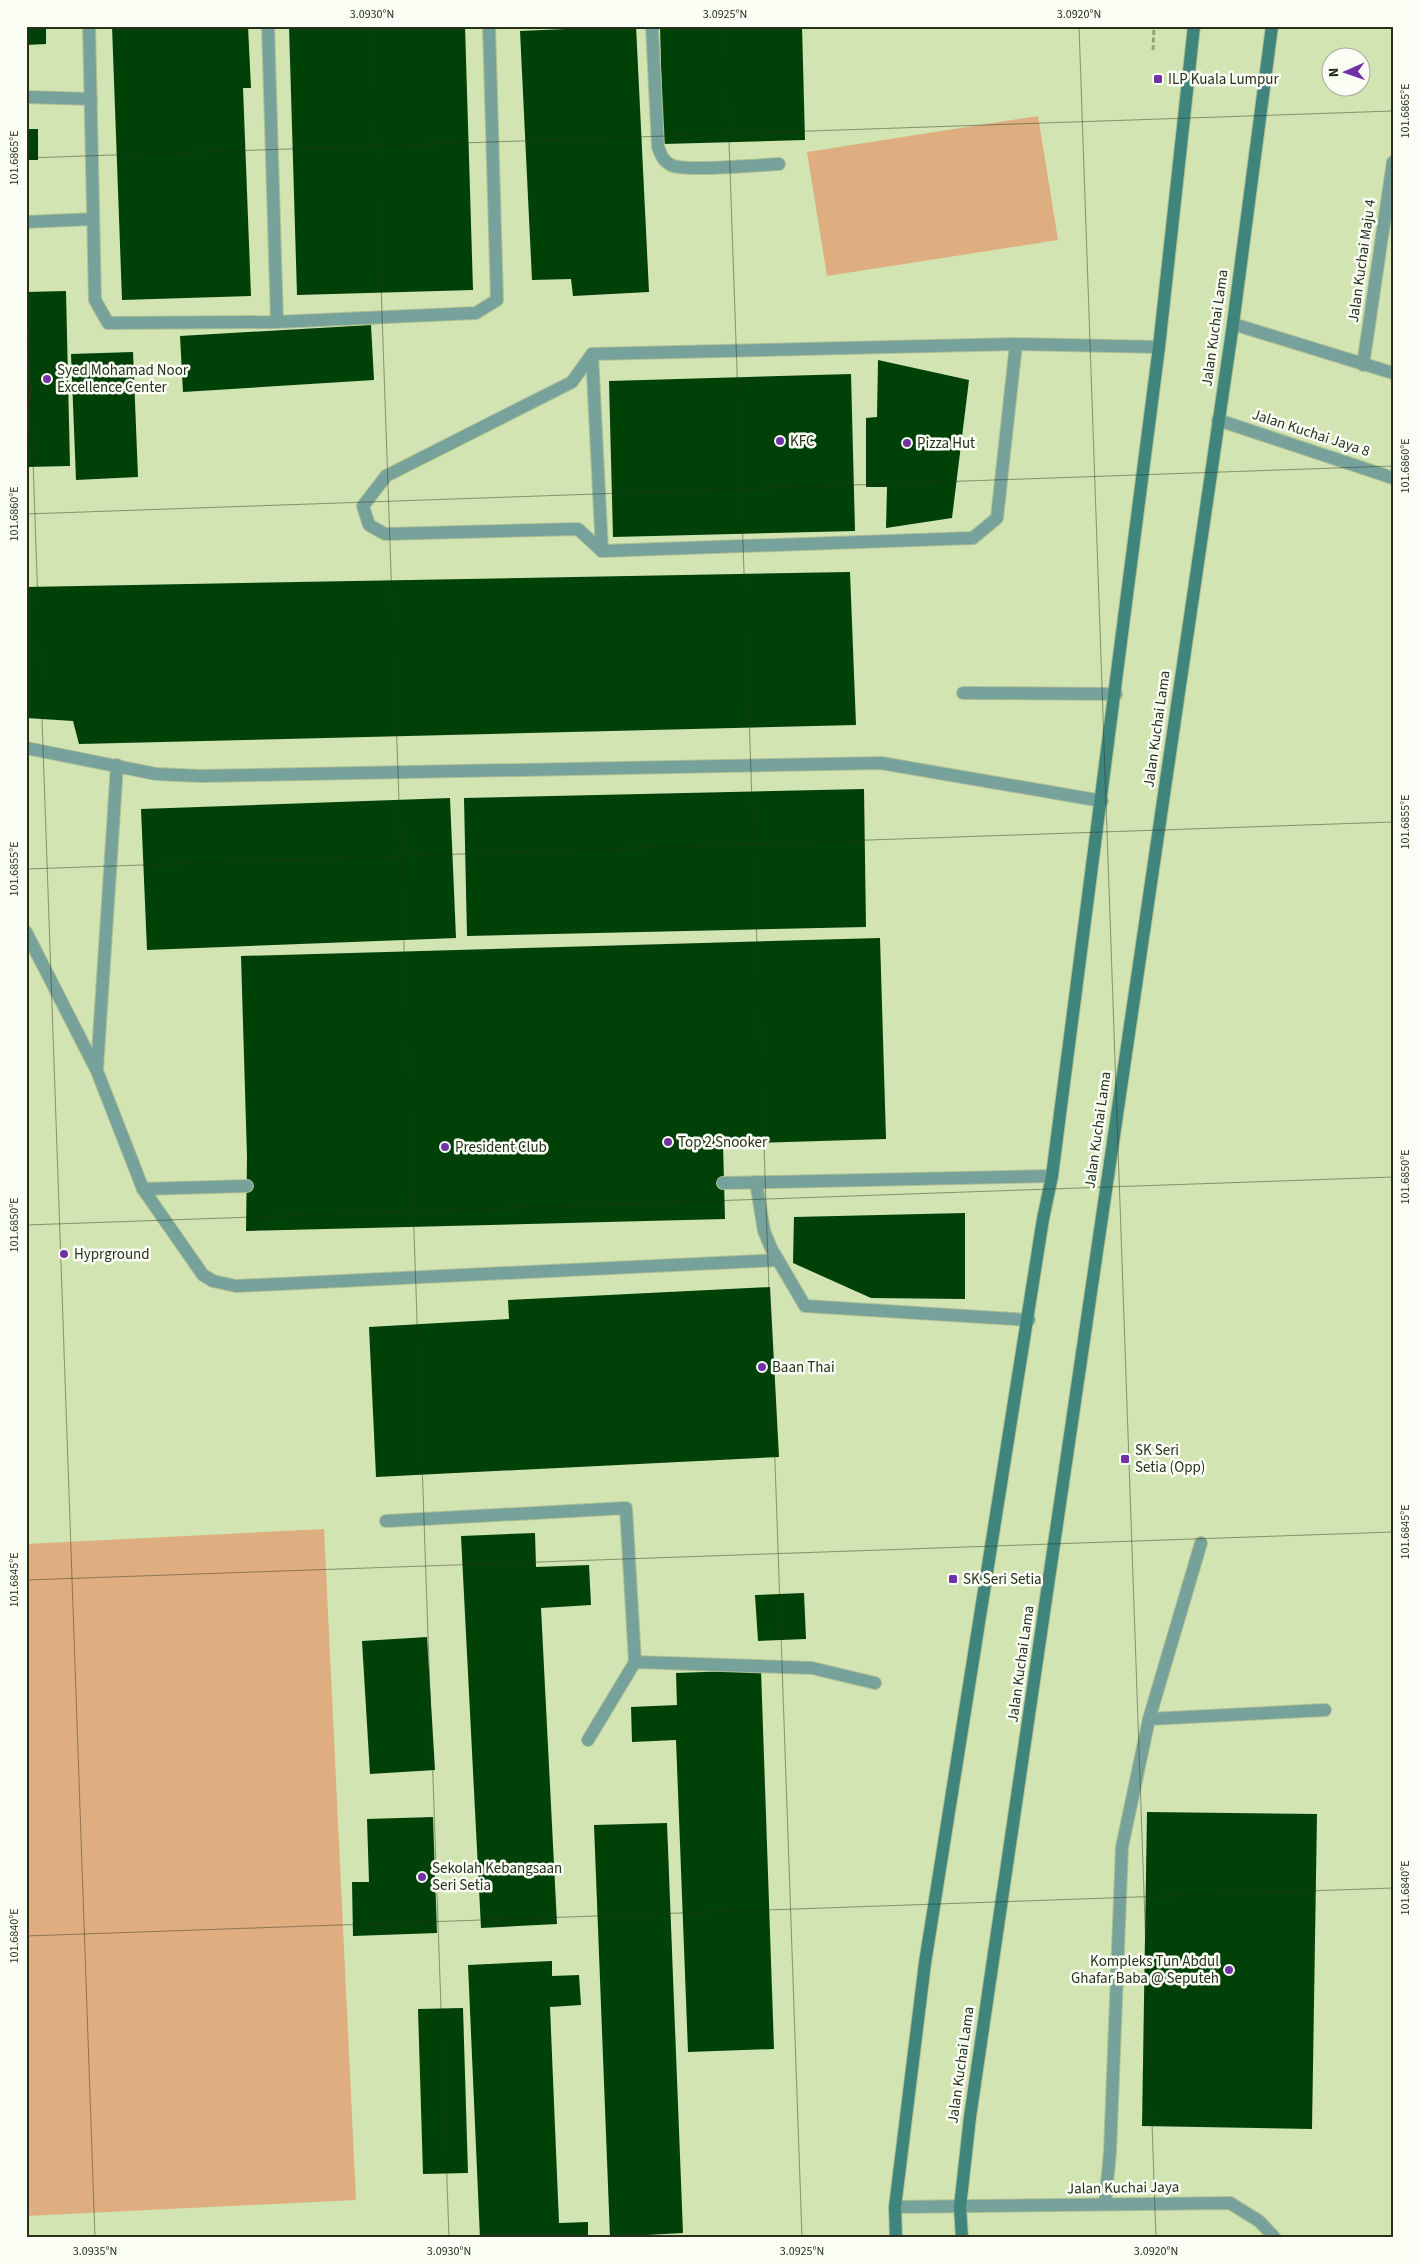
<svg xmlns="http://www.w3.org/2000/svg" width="1419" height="2264" viewBox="0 0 1419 2264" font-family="'Source Sans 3',sans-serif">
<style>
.green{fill:#deae80}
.building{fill:#004108}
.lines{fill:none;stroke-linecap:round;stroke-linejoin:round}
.lane-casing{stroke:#afc094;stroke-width:14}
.street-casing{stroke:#afc094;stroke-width:14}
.secondary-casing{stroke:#afc094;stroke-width:14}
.path{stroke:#95a37c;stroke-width:3;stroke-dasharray:5 2.5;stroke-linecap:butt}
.lane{stroke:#77a19b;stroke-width:12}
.street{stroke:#77a19b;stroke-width:12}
.secondary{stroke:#3f857c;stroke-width:12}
.ticks{fill:none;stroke:#282f1b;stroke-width:1;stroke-opacity:0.45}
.poi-dot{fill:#7132a7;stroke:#fafef4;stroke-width:2}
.labels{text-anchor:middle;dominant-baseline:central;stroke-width:5;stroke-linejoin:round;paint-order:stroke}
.poi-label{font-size:15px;fill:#282f1b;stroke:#fafef4;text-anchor:start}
.street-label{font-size:15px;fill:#282f1b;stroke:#fafef4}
.neatline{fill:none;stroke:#282f1b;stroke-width:2}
.ticks-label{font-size:12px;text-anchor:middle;fill:#282f1b}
</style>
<rect width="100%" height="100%" fill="#d1e4b2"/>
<g class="green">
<path d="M1038 116 1058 240 827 276 807 152Z"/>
<path d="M324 1529 356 2200 26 2216V1544Z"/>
</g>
<g class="building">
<path d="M26 26H46V44L26 45Z"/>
<path d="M112 26H248L251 88H243L251 296 122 300Z"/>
<path d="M289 26H465L473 290 297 295Z"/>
<path d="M636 26 649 292 573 296 571 279 532 280 520 31Z"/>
<path d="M660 26H802L805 140 663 144Z"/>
<rect x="26" y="129" width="12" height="31"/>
<path d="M66 291 70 466 26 467V292Z"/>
<path d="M371 325 374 380 183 392 180 336Z"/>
<path d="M133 352 138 477 76 480 71 354Z"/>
<path d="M878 360 969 380 952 518 886 528 887 487H866V418L877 417Z"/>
<path d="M851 374 855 531 613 537 609 381Z"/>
<path d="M850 572 856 725 79 744 73 721 26 718V587Z"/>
<path d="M864 789 866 927 467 936 464 798Z"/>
<path d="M450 798 456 938 147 950 141 809Z"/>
<path d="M880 938 886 1139 723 1144 725 1219 246 1231 247 1157 241 956Z"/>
<path d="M965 1213V1299L871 1298 793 1263 794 1217Z"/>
<path d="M770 1287 779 1457 376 1477 369 1327 509 1319 508 1300Z"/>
<path d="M535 1533 536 1567 589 1565 591 1605 541 1608 557 1924 481 1928 461 1536Z"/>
<path d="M804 1593 806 1639 758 1641 755 1595Z"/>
<path d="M427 1637 435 1770 370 1774 362 1641Z"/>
<path d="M761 1670 774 2049 688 2052 676 1740 632 1742 631 1707 677 1705 676 1673Z"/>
<path d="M1147 1812 1317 1814 1312 2129 1142 2126Z"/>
<path d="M433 1817 437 1933 353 1936 352 1882H369L367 1819Z"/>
<path d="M667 1823 683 2233 610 2237 594 1825Z"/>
<path d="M552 1961V1976L579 1975 581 2005 550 2007 559 2223 588 2222V2238H480L468 1965Z"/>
<path d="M463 2008 468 2173 423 2174 418 2009Z"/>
</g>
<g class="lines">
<defs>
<g id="lane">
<path d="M89 26 95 300 108 323 277 322 476 313 497 300 489 26"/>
<path d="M268 26 277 322"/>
<path d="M652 26 658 147C661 155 663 161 671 165 684 172 760 165 779 164"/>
<path d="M26 97 91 99"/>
<path d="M26 222 93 219"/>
<path d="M1016 344 997 518 973 538 602 551 592 354 1016 344 1159 347"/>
<path d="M592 354 572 382 386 476 363 506 369 525 385 534 578 529 602 551"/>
<path d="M963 693 1116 694"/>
<path d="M26 748 156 774 201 776 881 763 1102 801"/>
<path d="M26 932 97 1071 143 1189 203 1275 213 1281 236 1286 778 1260"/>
<path d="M97 1069 117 765"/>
<path d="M756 1182 764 1231 771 1248 805 1306 1029 1320"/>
<path d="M723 1183 1052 1176"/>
<path d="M143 1189 247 1186"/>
<path d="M386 1521 626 1508 635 1662"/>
<path d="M1149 1719 1201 1543"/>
<path d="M588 1740 635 1662 812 1668 875 1683"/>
<path d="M1105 2204 1110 2152 1122 1847 1149 1719 1325 1710"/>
</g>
<g id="street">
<path d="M1233 324 1393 373"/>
<path d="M1363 365 1393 162"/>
<path d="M1218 420 1393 478"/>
<path d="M895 2207 1230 2203 1259 2221 1275 2238"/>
</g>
<g id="secondary">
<path d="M896 2238 895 2207 925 1963 1043 1219 1052 1176 1159 347 1194 26"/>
<path d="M962 2238 960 2207 970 2117 1233 324 1272 26"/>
</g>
</defs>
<use href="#lane" class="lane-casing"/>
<use href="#street" class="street-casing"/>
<use href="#secondary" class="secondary-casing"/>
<path class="path" d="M1153 50 1154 26"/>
<use href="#lane" class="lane"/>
<use href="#street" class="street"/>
<use href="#secondary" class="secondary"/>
</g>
<path class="ticks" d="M372 26 449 2238M725 26 802 2238M1079 26 1156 2238M26 158 1393 111M26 260 95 2238M26 514 1393 466M26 869 1393 822M26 1225 1393 1177M26 1580 1393 1532M26 1936 1393 1888"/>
<g class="poi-dot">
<rect x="1153" y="74" width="10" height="10" rx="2.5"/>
<circle cx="47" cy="379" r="5"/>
<circle cx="780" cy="441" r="5"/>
<circle cx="907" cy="443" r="5"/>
<circle cx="668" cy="1142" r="5"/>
<circle cx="445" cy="1147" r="5"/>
<circle cx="64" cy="1254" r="5"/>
<circle cx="762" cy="1367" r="5"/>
<rect x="1120" y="1454" width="10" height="10" rx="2.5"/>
<rect x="948" y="1574" width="10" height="10" rx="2.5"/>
<circle cx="422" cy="1877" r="5"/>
<circle cx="1229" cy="1970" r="5"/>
</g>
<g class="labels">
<g class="poi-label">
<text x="1168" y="79">ILP Kuala Lumpur</text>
<text x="57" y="370">Syed Mohamad Noor<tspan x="57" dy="17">Excellence Center</tspan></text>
<text x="790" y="441">KFC</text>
<text x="917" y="443">Pizza Hut</text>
<text x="678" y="1142">Top 2 Snooker</text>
<text x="455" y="1147">President Club</text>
<text x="74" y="1254">Hyprground</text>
<text x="772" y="1367">Baan Thai</text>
<text x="1135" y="1450">SK Seri<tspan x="1135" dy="17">Setia (Opp)</tspan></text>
<text x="963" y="1579">SK Seri Setia</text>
<text x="432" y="1868">Sekolah Kebangsaan<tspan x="432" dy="17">Seri Setia</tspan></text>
<text x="1219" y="1961" text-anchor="end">Kompleks Tun Abdul<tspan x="1219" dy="17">Ghafar Baba @ Seputeh</tspan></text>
</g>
<g class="street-label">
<text transform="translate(1362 261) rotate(-82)">Jalan Kuchai Maju 4</text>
<text transform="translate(1215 328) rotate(-82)">Jalan Kuchai Lama</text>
<text transform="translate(1311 433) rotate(18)">Jalan Kuchai Jaya 8</text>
<text transform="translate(1157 729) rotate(-82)">Jalan Kuchai Lama</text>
<text transform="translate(1098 1130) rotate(-82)">Jalan Kuchai Lama</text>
<text transform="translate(1021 1664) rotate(-82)">Jalan Kuchai Lama</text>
<text transform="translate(961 2065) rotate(-82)">Jalan Kuchai Lama</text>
<text transform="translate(1123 2188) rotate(-1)">Jalan Kuchai Jaya</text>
</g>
</g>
<rect width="1419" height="2264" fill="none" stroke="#fafef4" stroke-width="55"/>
<g transform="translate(1346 72) rotate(268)"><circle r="24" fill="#fafef4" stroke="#a6ab9d"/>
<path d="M0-4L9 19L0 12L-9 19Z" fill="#7132a7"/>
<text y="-8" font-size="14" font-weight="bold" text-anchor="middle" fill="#282f1b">N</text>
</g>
<rect x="28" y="28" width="1364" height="2208" class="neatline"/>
<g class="ticks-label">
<text x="372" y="18">3.0930°N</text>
<text x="725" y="18">3.0925°N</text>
<text x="1079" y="18">3.0920°N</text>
<text transform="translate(1405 111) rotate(-90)" y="4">101.6865°E</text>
<text transform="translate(14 158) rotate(-90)" y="4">101.6865°E</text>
<text transform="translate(1405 466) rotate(-90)" y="4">101.6860°E</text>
<text transform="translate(14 514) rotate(-90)" y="4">101.6860°E</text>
<text transform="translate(1405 822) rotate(-90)" y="4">101.6855°E</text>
<text transform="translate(14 869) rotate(-90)" y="4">101.6855°E</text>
<text transform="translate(1405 1177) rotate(-90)" y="4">101.6850°E</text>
<text transform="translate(14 1225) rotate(-90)" y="4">101.6850°E</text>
<text transform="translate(1405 1532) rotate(-90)" y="4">101.6845°E</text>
<text transform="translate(14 1580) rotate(-90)" y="4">101.6845°E</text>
<text transform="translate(1405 1888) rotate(-90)" y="4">101.6840°E</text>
<text transform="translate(14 1936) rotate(-90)" y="4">101.6840°E</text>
<text x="95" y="2255">3.0935°N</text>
<text x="449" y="2255">3.0930°N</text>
<text x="802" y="2255">3.0925°N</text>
<text x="1156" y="2255">3.0920°N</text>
</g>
</svg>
